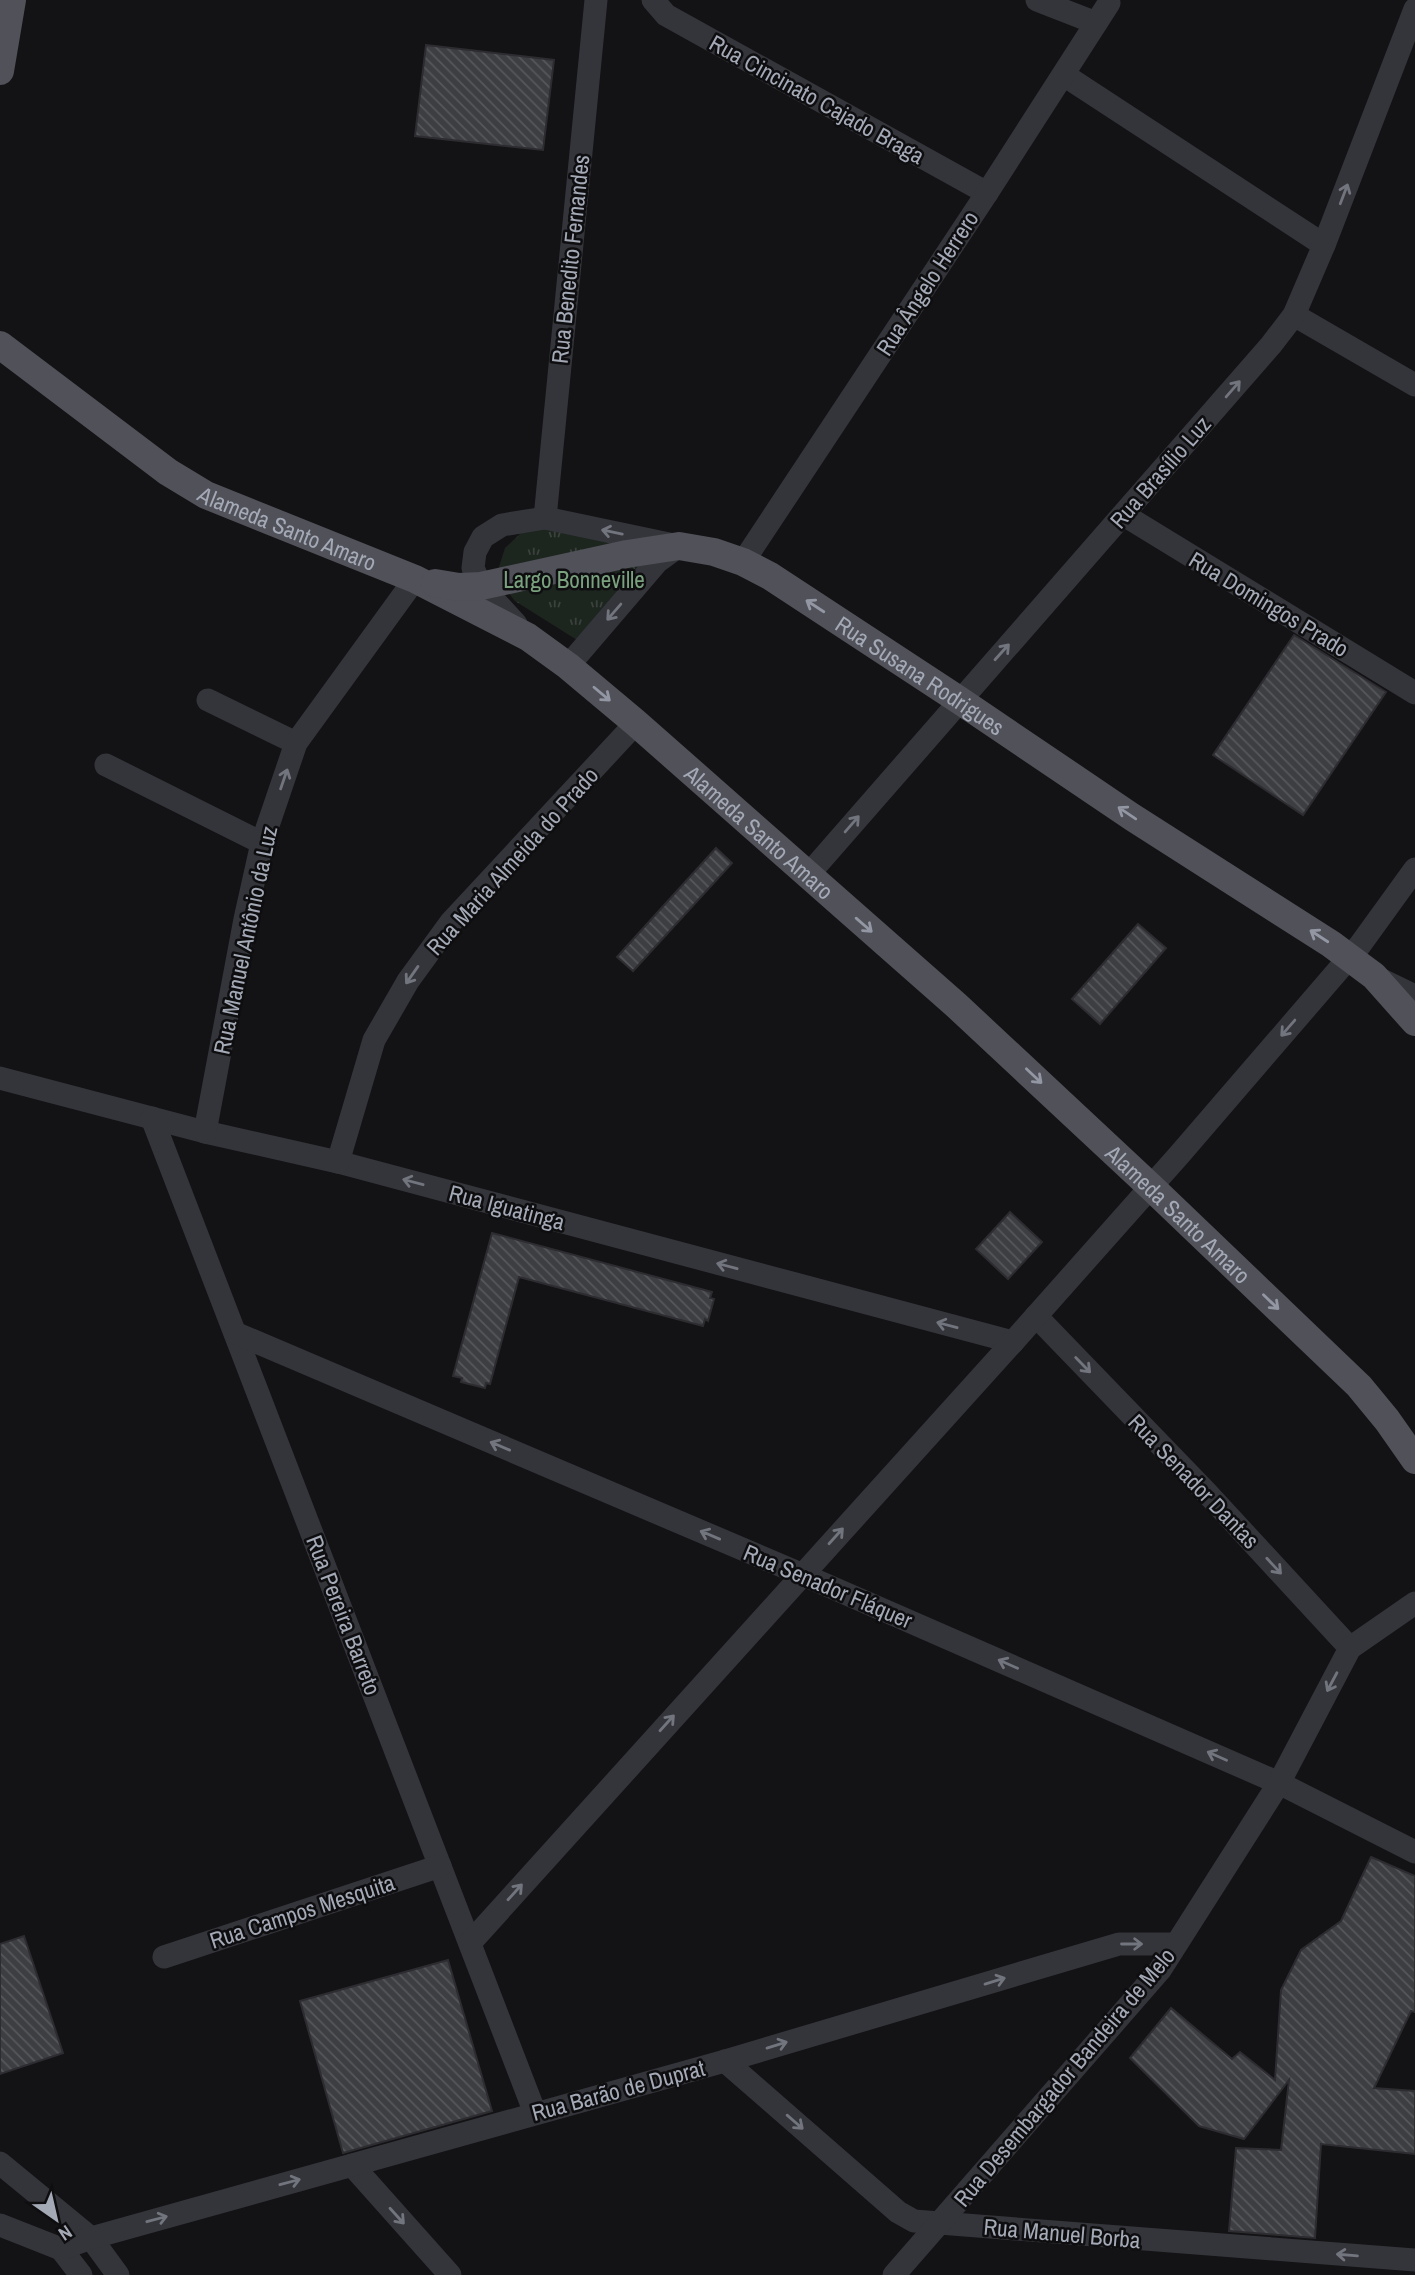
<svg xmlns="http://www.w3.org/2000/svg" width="1415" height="2275" viewBox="0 0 1415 2275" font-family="'Archivo Narrow',sans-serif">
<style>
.park{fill:url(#park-tufts)}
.building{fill:url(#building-back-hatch);stroke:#2d2d31;stroke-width:2}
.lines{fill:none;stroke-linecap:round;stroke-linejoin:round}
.minor{stroke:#34353a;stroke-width:23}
.major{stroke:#505159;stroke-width:28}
.oneway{stroke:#72757e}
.oneway2{stroke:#9397a3}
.labels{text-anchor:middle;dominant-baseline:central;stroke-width:5;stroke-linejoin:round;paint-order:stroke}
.street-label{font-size:23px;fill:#a4a9b6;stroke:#0e0e10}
.park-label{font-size:23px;fill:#7aa27f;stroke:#0e0e10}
</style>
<defs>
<pattern id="park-tufts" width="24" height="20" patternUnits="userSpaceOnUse" patternTransform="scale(1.75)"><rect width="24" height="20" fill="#1d251f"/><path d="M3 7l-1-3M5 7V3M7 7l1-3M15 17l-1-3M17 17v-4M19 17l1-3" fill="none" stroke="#3b423d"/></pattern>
<pattern id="building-back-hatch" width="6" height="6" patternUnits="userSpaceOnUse" patternTransform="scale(1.75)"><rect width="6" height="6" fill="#3d3e42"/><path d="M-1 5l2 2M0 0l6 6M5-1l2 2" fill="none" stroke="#56575b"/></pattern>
</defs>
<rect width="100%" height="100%" fill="#131315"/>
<path class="park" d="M549 521 664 548 585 645 515 601 503 586 498 570 505 548 522 532Z"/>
<g class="building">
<path d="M426 45 554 60 543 150 415 136Z"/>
<path d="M1294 635 1386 692 1303 815 1213 755Z"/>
<path d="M716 848 732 863 633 971 617 957Z"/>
<path d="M1138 924 1166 948 1100 1024 1072 999Z"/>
<path d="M1010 1212 1042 1242 1008 1279 976 1249Z"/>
<path d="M492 1233 712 1292 710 1298 714 1299 708 1321 705 1319 703 1326 519 1277 490 1384 486 1383 485 1388 461 1382 462 1378 453 1376Z"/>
<path d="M1371 1857 1415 1876V2012L1411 2011 1374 2088 1415 2091V2154L1321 2144 1315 2238 1229 2231 1236 2148 1281 2150 1289 2080 1244 2139 1199 2126 1130 2058 1171 2008 1232 2059 1240 2052 1275 2080 1281 1990 1301 1950 1341 1921Z"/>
<path d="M24 1936 63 2053 0 2074V1944Z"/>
<path d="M448 1960 492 2111 343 2153 300 2001Z"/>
</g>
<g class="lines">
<g class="minor">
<path d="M653 0 666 15 987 193"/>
<path d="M1037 0 1096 23"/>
<path d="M1064 75 1324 245"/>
<path d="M1294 315 1415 385"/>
<path d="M1124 515 1415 693"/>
<path d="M545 518 596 0"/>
<path d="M743 562 987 193 1109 3"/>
<path d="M516 624 481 586 473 568 475 552 483 537 502 525 545 518 669 544"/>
<path d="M568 666 657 562 679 546"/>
<path d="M208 700 296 743"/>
<path d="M106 765 262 843"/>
<path d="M808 875 1271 345 1294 315 1324 245 1415 9"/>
<path d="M1380 979 1415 996"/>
<path d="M0 1078 205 1132 338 1162 1013 1342"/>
<path d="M152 1118 535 2113"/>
<path d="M205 1132 245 919 262 843 296 743 415 579"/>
<path d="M338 1162 374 1040 408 981 451 922 636 723"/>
<path d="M1036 1316 1207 1493 1350 1648"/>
<path d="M235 1333 801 1574 1279 1783 1415 1852"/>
<path d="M470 1943 1013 1342 1180 1154 1360 945 1415 869"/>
<path d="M164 1957 440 1866"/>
<path d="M725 2061 898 2212 914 2221 1415 2260"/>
<path d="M0 2163 91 2238 118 2275"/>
<path d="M352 2165 450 2275"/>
<path d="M0 2225 61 2249 81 2275"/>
<path d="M61 2249 91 2238 725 2061 1119 1944H1176"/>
<path d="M894 2275 1160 1970 1279 1783 1350 1648 1415 1603"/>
</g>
<g class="major">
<path d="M0 71 12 0"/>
<path id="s1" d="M0 345 168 472 206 495 415 579 528 637 568 666 636 723 956 1005 1151 1187 1359 1386 1387 1420 1415 1460"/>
<path id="s2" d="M435 583 459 587 481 586 627 554 679 546 714 552 743 562 770 576 959 700 1132 817 1331 944 1374 976 1415 1022"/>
</g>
</g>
<defs><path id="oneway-shaft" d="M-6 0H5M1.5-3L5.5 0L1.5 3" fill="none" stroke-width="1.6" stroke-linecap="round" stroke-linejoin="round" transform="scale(1.75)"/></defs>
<g class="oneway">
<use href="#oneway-shaft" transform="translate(1344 194) rotate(-69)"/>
<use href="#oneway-shaft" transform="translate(1233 389) rotate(-49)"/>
<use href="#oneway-shaft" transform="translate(612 532) rotate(-168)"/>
<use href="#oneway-shaft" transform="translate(614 612) rotate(131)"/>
<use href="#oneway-shaft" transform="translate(1002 652) rotate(-48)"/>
<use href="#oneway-shaft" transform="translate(284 779) rotate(-71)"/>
<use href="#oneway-shaft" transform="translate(852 824) rotate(-49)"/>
<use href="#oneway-shaft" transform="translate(412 975) rotate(125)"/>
<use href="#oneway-shaft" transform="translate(1288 1028) rotate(131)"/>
<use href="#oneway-shaft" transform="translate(413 1182) rotate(-165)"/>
<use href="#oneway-shaft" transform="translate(727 1266) rotate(-165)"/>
<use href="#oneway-shaft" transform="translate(947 1325) rotate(-165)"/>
<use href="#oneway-shaft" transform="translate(1083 1365) rotate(46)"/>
<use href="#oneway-shaft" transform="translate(500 1446) rotate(-157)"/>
<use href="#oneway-shaft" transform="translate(710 1535) rotate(-157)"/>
<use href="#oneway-shaft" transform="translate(836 1536) rotate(-48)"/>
<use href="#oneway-shaft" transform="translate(1274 1566) rotate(47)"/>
<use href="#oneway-shaft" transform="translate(1008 1664) rotate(-156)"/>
<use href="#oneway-shaft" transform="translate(1332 1682) rotate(118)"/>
<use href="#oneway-shaft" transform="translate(667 1723) rotate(-48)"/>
<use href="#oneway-shaft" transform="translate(1217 1756) rotate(-156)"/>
<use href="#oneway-shaft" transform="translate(515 1892) rotate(-48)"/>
<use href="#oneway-shaft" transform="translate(1132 1944)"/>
<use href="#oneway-shaft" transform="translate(995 1981) rotate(-17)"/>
<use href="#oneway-shaft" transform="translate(777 2045) rotate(-17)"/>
<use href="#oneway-shaft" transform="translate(795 2122) rotate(41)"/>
<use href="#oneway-shaft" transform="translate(290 2182) rotate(-15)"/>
<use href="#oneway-shaft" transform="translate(397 2216) rotate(48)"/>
<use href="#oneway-shaft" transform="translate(157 2219) rotate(-15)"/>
<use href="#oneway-shaft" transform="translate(1347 2255) rotate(-175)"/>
</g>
<g class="oneway2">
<use href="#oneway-shaft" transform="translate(815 606) rotate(-147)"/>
<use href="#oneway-shaft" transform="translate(602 694) rotate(40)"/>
<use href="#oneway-shaft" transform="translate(1127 813) rotate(-146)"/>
<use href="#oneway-shaft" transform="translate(864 925) rotate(41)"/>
<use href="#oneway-shaft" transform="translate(1319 936) rotate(-147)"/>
<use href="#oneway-shaft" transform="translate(1034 1076) rotate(43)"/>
<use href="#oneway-shaft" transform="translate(1271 1302) rotate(44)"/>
</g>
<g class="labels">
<g class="street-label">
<text transform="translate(817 99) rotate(29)">Rua Cincinato Cajado Braga</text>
<text transform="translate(570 259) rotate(-84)">Rua Benedito Fernandes</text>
<text transform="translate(927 283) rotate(-57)">Rua Ângelo Herrero</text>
<text transform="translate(1160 472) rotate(-49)">Rua Brasílio Luz</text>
<text stroke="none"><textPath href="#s1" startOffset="343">Alameda Santo Amaro</textPath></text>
<text transform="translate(1269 604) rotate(31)">Rua Domingos Prado</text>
<text stroke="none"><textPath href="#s2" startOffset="525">Rua Susana Rodrigues</textPath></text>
<text stroke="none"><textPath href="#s1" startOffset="910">Alameda Santo Amaro</textPath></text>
<text transform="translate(512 861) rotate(-48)">Rua Maria Almeida do Prado</text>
<text transform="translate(245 940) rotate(-78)">Rua Manuel Antônio da Luz</text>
<text transform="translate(507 1207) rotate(15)">Rua Iguatinga</text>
<text stroke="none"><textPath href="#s1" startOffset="1477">Alameda Santo Amaro</textPath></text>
<text transform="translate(1194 1481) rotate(46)">Rua Senador Dantas</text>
<text transform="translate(828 1586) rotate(23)">Rua Senador Fláquer</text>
<text transform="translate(344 1615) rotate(69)">Rua Pereira Barreto</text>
<text transform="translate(302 1911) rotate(-18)">Rua Campos Mesquita</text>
<text transform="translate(1064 2077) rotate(-50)">Rua Desembargador Bandeira de Melo</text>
<text transform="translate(618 2090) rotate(-15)">Rua Barão de Duprat</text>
<text transform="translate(1062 2233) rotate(5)">Rua Manuel Borba</text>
</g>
<g class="park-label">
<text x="574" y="579">Largo Bonneville</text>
</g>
</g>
<g transform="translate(56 2219) rotate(146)" stroke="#0e0e10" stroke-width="5" paint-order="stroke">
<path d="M0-5L12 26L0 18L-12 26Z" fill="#a4a9b6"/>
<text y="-10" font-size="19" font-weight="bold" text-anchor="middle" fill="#a4a9b6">N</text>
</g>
</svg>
